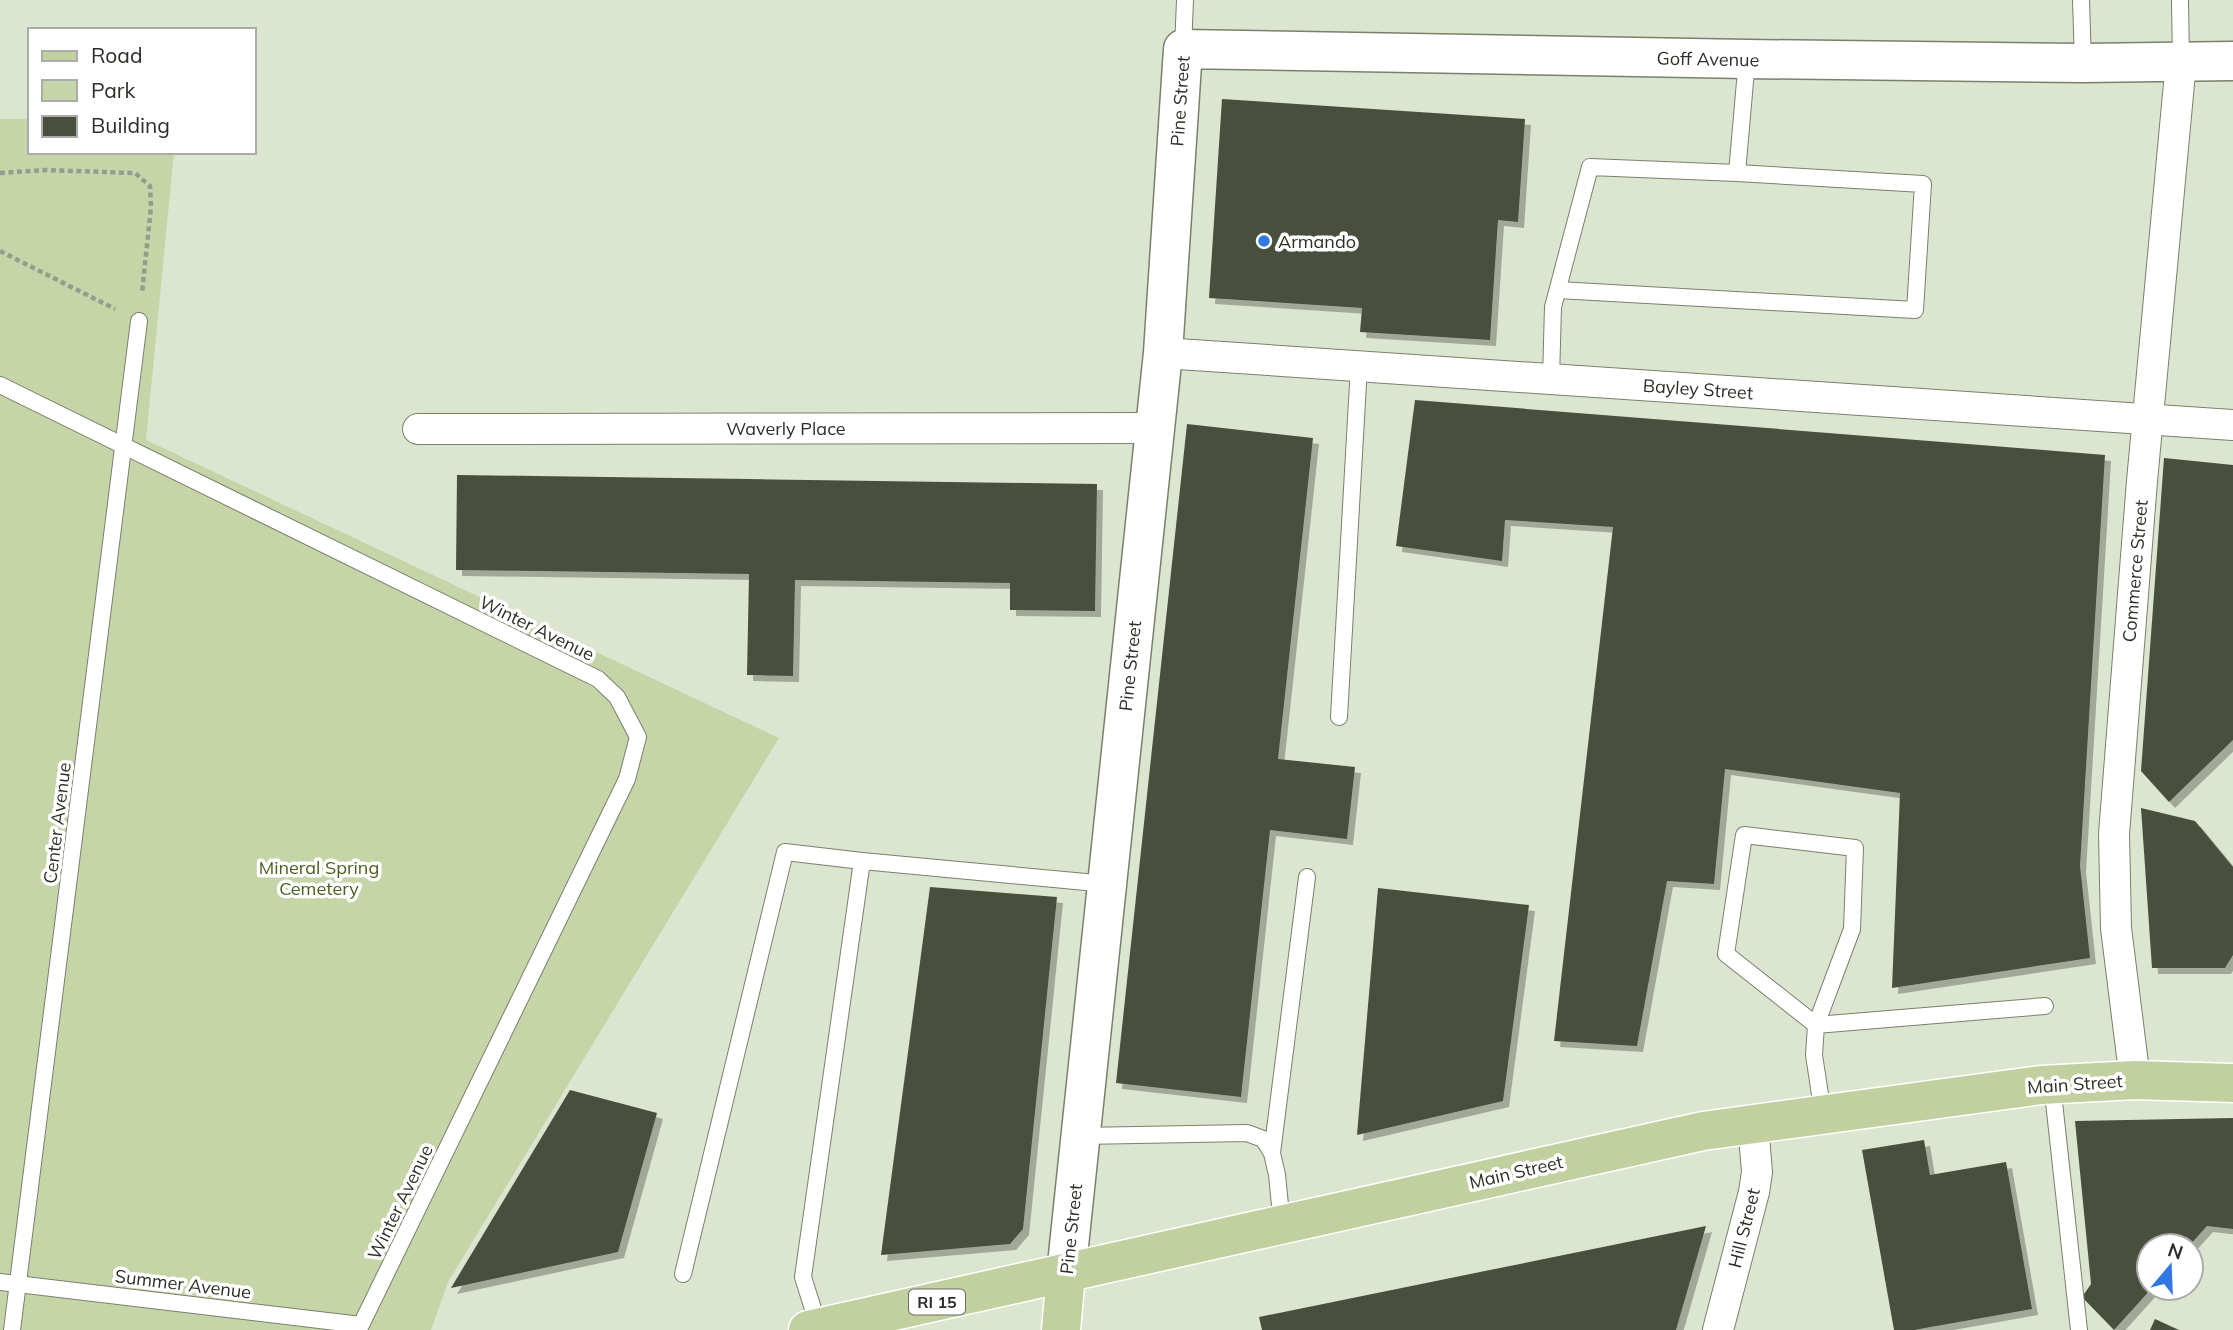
<svg xmlns="http://www.w3.org/2000/svg" width="2233" height="1330" viewBox="0 0 2233 1330" font-family="Mulish,sans-serif">
<style>
.green{fill:#c5d5a8}
.building{fill:#484f3c;filter:url(#shadow)}
.lines{fill:none;stroke-linecap:round;stroke-linejoin:round}
.service-casing{stroke:#79806c;stroke-width:18}
.minor-casing{stroke:#79806c;stroke-width:32}
.secondary-casing{stroke:#79806c;stroke-width:41}
.primary-casing{stroke:#fff;stroke-width:41}
.path{stroke:#969c8c;stroke-width:4.5;stroke-dasharray:5 3.5;stroke-linecap:butt}
.service{stroke:#fff;stroke-width:16}
.minor{stroke:#fff;stroke-width:30}
.secondary{stroke:#fff;stroke-width:38}
.primary{stroke:#c1d09e;stroke-width:38}
.poi-dot{fill:#3078e4;stroke:#fff;stroke-width:2.5}
.labels{text-anchor:middle;dominant-baseline:central;stroke-width:7;stroke-linejoin:round;paint-order:stroke}
.shield{fill:#fff;stroke:#6b6d68;stroke-width:2}
.shield-label{font-size:16px;font-weight:bold;fill:#2c2f27}
.street-label{font-size:18px;fill:#2c2f27;stroke:#fff}
.poi-label{font-size:18px;fill:#2c2f27;stroke:#fff;text-anchor:start}
.park-label{font-size:18px;fill:#4b5d1c;stroke:#fff}
</style>
<defs>
<filter id="shadow"><feDropShadow dx="6" dy="6" stdDeviation="0" flood-color="#0004"/></filter>
</defs>
<rect width="100%" height="100%" fill="#dce5cf"/>
<path class="green" d="M0 119H30V152H174L146 440 779 738 448 1282 431 1330H0Z"/>
<g class="building">
<path d="M1222 99 1525 119 1518 222 1498 220 1490 340 1360 332 1362 308 1209 298Z"/>
<path d="M1415 400 2105 455 2080 866 2090 958 1892 988 1900 793 1725 769 1714 884 1667 881 1637 1046 1554 1041 1613 527 1505 520 1502 561 1396 546Z"/>
<path d="M1187 424 1313 438 1278 759 1355 767 1347 839 1270 830 1241 1097 1116 1083Z"/>
<path d="M2164 458 2233 465V740L2169 802 2141 771Z"/>
<path d="M457 475 1097 484 1095 611 1010 610V583L795 580 793 676 747 675 749 574 456 570Z"/>
<path d="M2141 808 2195 821 2233 867V955L2225 968H2152Z"/>
<path d="M930 887 1057 897 1023 1229 1010 1244 881 1255Z"/>
<path d="M1378 888 1529 905 1503 1101 1357 1135Z"/>
<path d="M570 1090 657 1113 618 1252 451 1288Z"/>
<path d="M2233 1118V1229L2207 1226 2189 1246H2149V1288H2152L2114 1330 2082 1297 2091 1284 2075 1121Z"/>
<path d="M1924 1140 1930 1175 2006 1162 2032 1309 1914 1330H1894L1862 1150Z"/>
<path d="M1706 1226 1676 1330H1262L1259 1317Z"/>
<path d="M2155 1319 2179 1330H2150Z"/>
</g>
<g class="lines">
<defs>
<g id="service">
<path d="M2081 0 2083 63"/>
<path d="M2180 0 2181 62"/>
<path d="M1183 49 1185 0"/>
<path d="M1558 290 1915 310 1923 184 1737 173"/>
<path d="M1551 379 1553 307 1590 167 1737 173 1747 59"/>
<path d="M0 385 598 679 617 697 638 737 627 779 361 1325 0 1282"/>
<path d="M1339 717 1359 366"/>
<path d="M862 861 1107 884"/>
<path d="M2052 1084 2079 1330"/>
<path d="M1823 1114 1814 1055 1816 1025 1852 929 1855 848 1744 835 1726 954 1816 1025 2045 1006"/>
<path d="M1081 1136 1247 1133 1263 1139 1272 1153"/>
<path d="M1282 1225 1277 1175 1272 1153 1307 877"/>
<path d="M683 1274 785 852 862 861 803 1277 819 1328"/>
<path d="M12 1330 139 321"/>
</g>
<g id="minor">
<path d="M1163 353 2233 425"/>
<path d="M418 429 1155 428"/>
<path d="M2135 1080 2116 928 2114 834 2142 481 2181 62"/>
<path d="M1718 1330 1754 1192 1757 1172 1753 1124"/>
</g>
<path id="secondary" d="M1066 1274 1163 353 1183 49 1747 59 2083 63 2233 61"/>
<g id="primary">
<path d="M808 1330 1703 1131 2041 1085 2135 1080 2233 1083"/>
<path d="M1061 1330 1066 1274"/>
</g>
</defs>
<use href="#service" class="service-casing"/>
<use href="#minor" class="minor-casing"/>
<use href="#secondary" class="secondary-casing"/>
<use href="#primary" class="primary-casing"/>
<g class="path">
<path d="M0 173 45 170 135 173 150 186 151 207 142 293"/>
<path d="M0 251 115 309"/>
</g>
<use href="#service" class="service"/>
<use href="#minor" class="minor"/>
<use href="#secondary" class="secondary"/>
<use href="#primary" class="primary"/>
</g>
<circle class="poi-dot" cx="1264" cy="241" r="7"/>
<g class="labels">
<rect class="shield" x="909" y="1289.5" width="56" height="25" rx="5"/>
<g class="shield-label">
<text x="937" y="1302">RI 15</text>
</g>
<g class="street-label">
<text transform="translate(1708 59) rotate(1)">Goff Avenue</text>
<text transform="translate(1180 101) rotate(-86)">Pine Street</text>
<text transform="translate(1698 389) rotate(4)">Bayley Street</text>
<text x="786" y="428">Waverly Place</text>
<text transform="translate(2135 571) rotate(-85)">Commerce Street</text>
<text transform="translate(537 628) rotate(26)">Winter Avenue</text>
<text transform="translate(1130 666) rotate(-84)">Pine Street</text>
<text transform="translate(57 823) rotate(-83)">Center Avenue</text>
<text transform="translate(2075 1084) rotate(-4)">Main Street</text>
<text transform="translate(1516 1172) rotate(-13)">Main Street</text>
<text transform="translate(400 1202) rotate(-64)">Winter Avenue</text>
<text transform="translate(1744 1228) rotate(-76)">Hill Street</text>
<text transform="translate(1071 1229) rotate(-84)">Pine Street</text>
<text transform="translate(183 1284) rotate(7)">Summer Avenue</text>
</g>
<g class="poi-label">
<text x="1278" y="241">Armando</text>
</g>
<g class="park-label">
<text x="319" y="867">Mineral Spring<tspan x="319" dy="21">Cemetery</tspan></text>
</g>
</g>
<rect x="28" y="28" width="228" height="126" fill="#ffffff" stroke="#abaca9" stroke-width="2"/>
<rect x="42" y="51" width="35" height="10" fill="#c1d09e" stroke="#abaca9" stroke-width="2"/>
<text x="91" y="63" font-size="21" fill="#2c2f27">Road</text>
<rect x="42" y="80" width="35" height="21" fill="#c5d5a8" stroke="#abaca9" stroke-width="2"/>
<text x="91" y="98" font-size="21" fill="#2c2f27">Park</text>
<rect x="42" y="116" width="35" height="21" fill="#484f3c" stroke="#abaca9" stroke-width="2"/>
<text x="91" y="133" font-size="21" fill="#2c2f27">Building</text>
<g transform="translate(2170 1267) rotate(19)"><circle r="33" fill="#ffffff" stroke="#abaca9" stroke-width="2"/>
<path d="M0-5L12 26L0 18L-12 26Z" fill="#3078e4"/>
<text y="-10" font-size="19" font-weight="bold" text-anchor="middle" fill="#2c2f27">N</text>
</g>
</svg>
